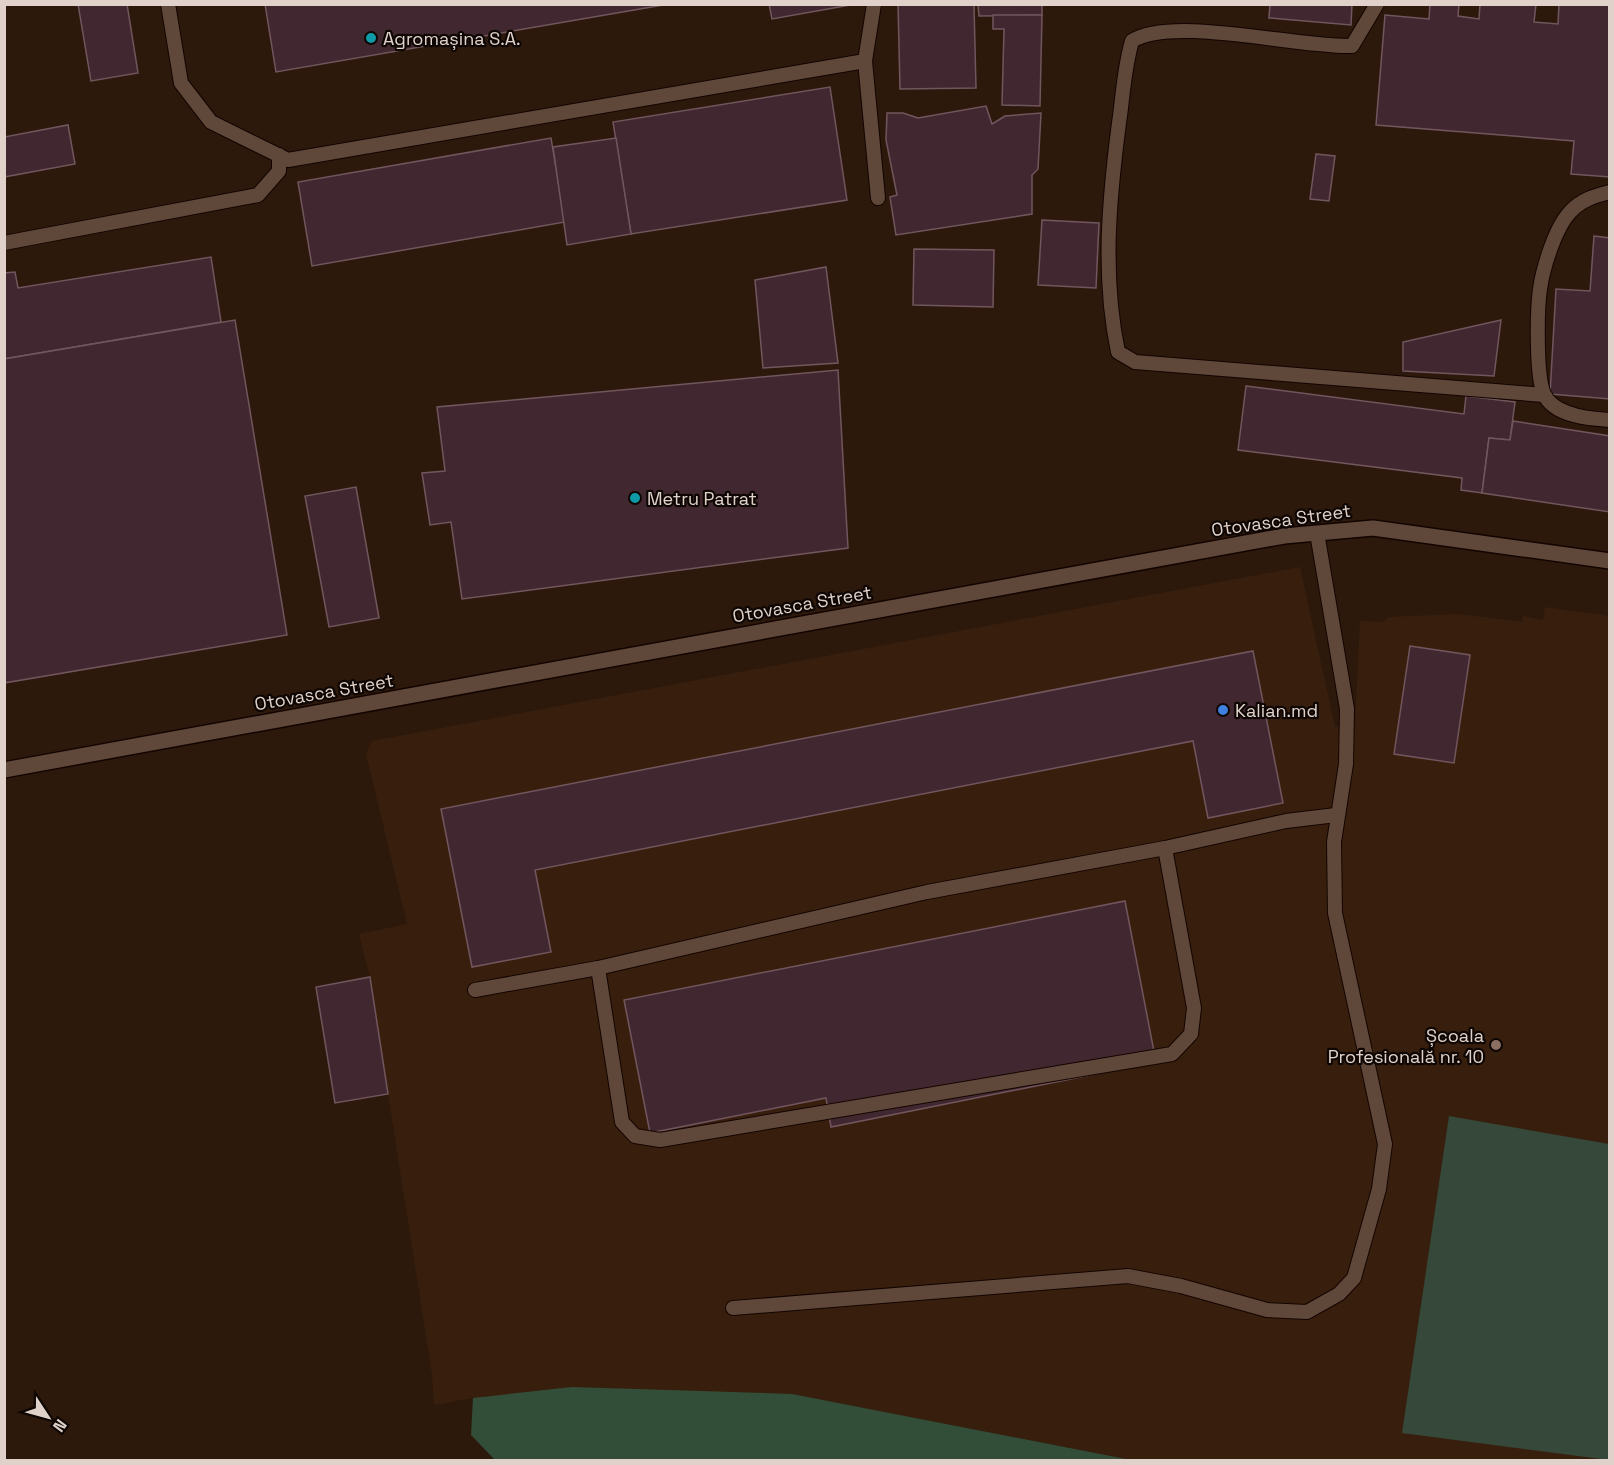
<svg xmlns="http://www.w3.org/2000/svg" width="1614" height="1465" viewBox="0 0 1614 1465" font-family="'Space Grotesk',sans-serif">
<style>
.built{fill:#381f0d}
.green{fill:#354839}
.forest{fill:#334e38}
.building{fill:#412830;stroke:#72565e;stroke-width:1.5}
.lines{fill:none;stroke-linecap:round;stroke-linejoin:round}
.lane-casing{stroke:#140400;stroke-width:16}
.secondary-casing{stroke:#140400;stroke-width:18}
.lane{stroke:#5f483a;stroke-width:14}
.secondary{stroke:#5f483a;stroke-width:15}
.culture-dot{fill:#0f9aa8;stroke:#0e0603;stroke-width:2}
.shop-dot{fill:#3f7fe0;stroke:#0e0603;stroke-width:2}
.education-dot{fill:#8d6e63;stroke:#0e0603;stroke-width:2}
.labels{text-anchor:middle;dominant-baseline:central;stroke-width:4.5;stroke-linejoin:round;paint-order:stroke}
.poi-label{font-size:18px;fill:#e0d2ca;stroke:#0e0603;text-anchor:start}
.street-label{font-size:18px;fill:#e0d2ca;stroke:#0e0603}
</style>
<rect width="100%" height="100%" fill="#2c190c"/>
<path class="built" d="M1300 567 1335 727 1355 723 1360 621 1383 622 1388 617 1458 614 1522 622 1523 616 1543 620 1545 607 1609 616V1460H1131L792 1394 473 1398 434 1405 432 1374 388 1094 370 977 359 934 407 924 366 754 372 741Z"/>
<path class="green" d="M1449 1116 1609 1144V1460L1402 1433Z"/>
<path class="forest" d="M572 1387 792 1394 1131 1460H495L471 1435 473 1398Z"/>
<g class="building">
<path d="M78 4H127L138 73 91 81Z"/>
<path d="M265 4H669L276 72Z"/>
<path d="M769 4H856L772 19Z"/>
<path d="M898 4 974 5 976 88 900 89Z"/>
<path d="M1042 4V15L979 16 978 5 922 4Z"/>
<path d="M1270 4H1352L1351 25 1269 18Z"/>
<path d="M1430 4H1459L1458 16 1479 19 1480 4H1536L1534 22 1558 24 1559 4H1610V177L1571 174 1574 141 1376 125 1385 15 1429 19Z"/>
<path d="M993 15H1042L1040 106 1002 105 1004 29H993Z"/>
<path d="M830 87 847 200 631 234 613 122Z"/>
<path d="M986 106 992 124 1005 116 1041 113 1038 169 1032 175V214L896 235 890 197 897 195 886 140 887 113H903L918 118Z"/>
<path d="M68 125 75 164 4 177V137Z"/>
<path d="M551 138 565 222 312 266 298 182Z"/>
<path d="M616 138 631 234 567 245 553 147Z"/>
<path d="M1316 154 1335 156 1329 201 1310 199Z"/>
<path d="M1042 220 1099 223 1096 288 1038 285Z"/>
<path d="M1594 236 1610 238V399L1550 394 1556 289 1590 291Z"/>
<path d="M914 249 994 250 993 307 913 305Z"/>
<path d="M211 257 221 322 4 359V273L15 272 18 288Z"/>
<path d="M826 267 838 363 763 368 755 280Z"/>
<path d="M235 320 287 635 4 683V359Z"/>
<path d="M1501 320 1494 376 1403 371V342Z"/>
<path d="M838 370 848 548 462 599 451 522 430 525 422 473 445 471 437 407Z"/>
<path d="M1246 386 1464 414 1466 396 1515 402 1510 440 1489 438 1482 493 1461 490 1462 478 1238 450Z"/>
<path d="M1513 421 1610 436V512L1482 493 1489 438 1510 440Z"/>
<path d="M356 487 379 618 329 627 305 496Z"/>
<path d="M1410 646 1470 655 1454 763 1394 754Z"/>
<path d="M1253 651 1283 803 1208 818 1193 741 535 870 551 952 472 967 441 809Z"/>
<path d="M1125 901 1156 1062 831 1127 826 1098 650 1133 624 1000Z"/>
<path d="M370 977 388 1094 335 1103 316 987Z"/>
</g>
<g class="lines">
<defs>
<g id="lane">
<path d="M168 4 181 83 211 122 288 160 865 61 874 4"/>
<path d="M1377 4 1352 46C1298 48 1173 15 1132 41 1124 68 1123 96 1119 123 1109 200 1102 276 1118 352L1135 362 1544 395"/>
<path d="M865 61 878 198"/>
<path d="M1610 192C1594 196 1581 200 1570 212 1555 228 1543 268 1540 289 1537 310 1536 377 1544 394 1554 416 1589 419 1610 420"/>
<path d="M4 243 258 195 279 171V155"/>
<path d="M598 968 622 1122 635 1136 660 1140 1172 1054 1191 1034 1194 1008 1165 848"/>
<path d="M475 990 598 968 927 892 1165 848 1286 821 1336 815"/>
<path d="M733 1308 1128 1276 1181 1286 1267 1310 1307 1312 1339 1294 1354 1278 1379 1189 1385 1144 1335 913 1334 842 1346 764 1347 709 1317 533"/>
</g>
<path id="secondary" d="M4 770 1284 536 1373 528 1610 561"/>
</defs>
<use href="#lane" class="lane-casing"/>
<use href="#secondary" class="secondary-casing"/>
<use href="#lane" class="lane"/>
<use href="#secondary" class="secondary"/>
</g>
<g class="culture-dot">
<circle cx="371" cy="38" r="6"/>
<circle cx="635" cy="498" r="6"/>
</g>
<circle class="shop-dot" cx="1223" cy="710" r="6"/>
<circle class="education-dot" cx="1496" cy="1045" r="6"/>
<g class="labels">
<g class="poi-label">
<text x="383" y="38">Agromașina S.A.</text>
<text x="647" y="498">Metru Patrat</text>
<text x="1235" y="710">Kalian.md</text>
<text x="1484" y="1035" text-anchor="end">Școala<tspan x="1484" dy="21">Profesională nr. 10</tspan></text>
</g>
<g class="street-label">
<text transform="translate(1281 520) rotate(-8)">Otovasca Street</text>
<text transform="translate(802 604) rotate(-10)">Otovasca Street</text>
<text transform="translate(324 692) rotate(-10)">Otovasca Street</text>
</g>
</g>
<rect width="1614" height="1465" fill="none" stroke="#e0d2ca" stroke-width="12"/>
<g transform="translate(48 1417) rotate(126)" stroke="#0e0603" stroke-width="4.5" paint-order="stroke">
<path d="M0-4.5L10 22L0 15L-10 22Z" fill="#e0d2ca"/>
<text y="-9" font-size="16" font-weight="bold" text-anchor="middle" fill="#e0d2ca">N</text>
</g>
</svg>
